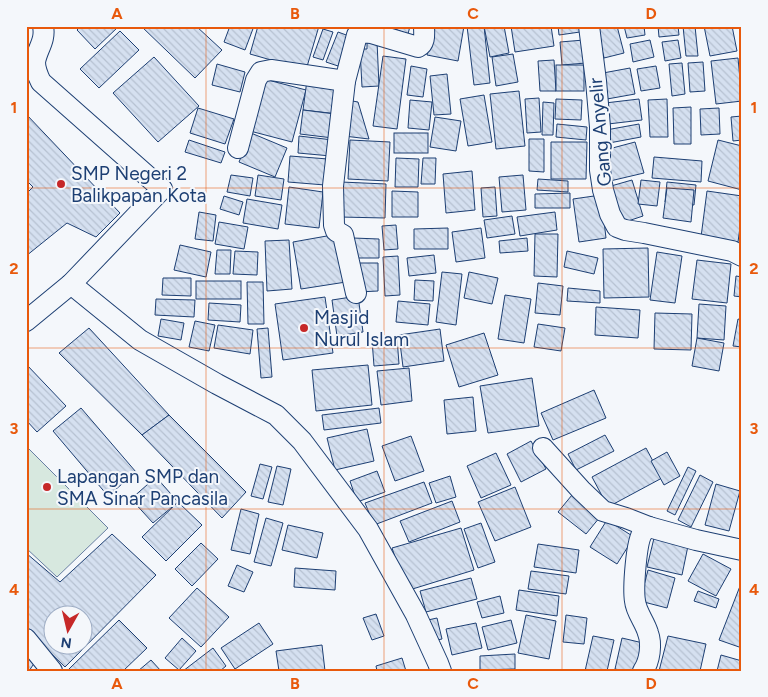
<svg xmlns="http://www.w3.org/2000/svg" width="768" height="697" viewBox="0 0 768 697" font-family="Figtree,sans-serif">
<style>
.garden{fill:#d7e8df;stroke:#687fa3}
.building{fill:url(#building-back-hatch);stroke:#1d3f73;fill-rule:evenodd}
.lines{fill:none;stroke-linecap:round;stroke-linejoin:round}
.street-casing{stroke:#1d3f73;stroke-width:22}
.street{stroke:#f4f7fb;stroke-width:20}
.grid{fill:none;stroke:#e8590c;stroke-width:1;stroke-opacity:0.55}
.poi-dot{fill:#c62828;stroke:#f4f7fb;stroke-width:2}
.labels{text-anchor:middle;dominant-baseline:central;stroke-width:4;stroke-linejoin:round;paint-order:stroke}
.street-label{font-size:19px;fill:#1d3f73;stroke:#f4f7fb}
.poi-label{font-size:19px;fill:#1d3f73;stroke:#f4f7fb;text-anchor:start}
.neatline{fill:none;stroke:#e8590c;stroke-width:2}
.grid-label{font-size:16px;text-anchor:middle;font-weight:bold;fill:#e8590c}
</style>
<defs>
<pattern id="building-back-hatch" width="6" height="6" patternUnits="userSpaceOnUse" patternTransform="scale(1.25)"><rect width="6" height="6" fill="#d5e0f0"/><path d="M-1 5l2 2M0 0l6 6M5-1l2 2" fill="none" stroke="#b6c1d1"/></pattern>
</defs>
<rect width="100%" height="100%" fill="#f4f7fb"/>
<path class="garden" d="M26 446 108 528 57 577 26 548Z"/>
<g class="building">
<path d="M81 26H119L95 49 77 30Z"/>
<path d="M141 26H196L222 50 195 78Z"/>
<path d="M230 26H254L245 50 224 42Z"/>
<path d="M258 26H319L306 70 250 54Z"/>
<path d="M386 26H410L408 34Z"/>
<path d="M432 26H464L458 61 427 55Z"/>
<path d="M467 26H484L490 83 474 85Z"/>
<path d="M484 26H504L509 53 490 57Z"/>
<path d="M511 26H551L554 46 515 52Z"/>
<path d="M558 26H579L580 32 559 35Z"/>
<path d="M596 26H617L624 53 604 58Z"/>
<path d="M624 26H644L645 35 627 38Z"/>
<path d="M658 26H678L679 35 659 37Z"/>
<path d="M683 26H695L698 56H686Z"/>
<path d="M704 26H732L737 51 710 56Z"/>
<path d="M323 29 333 32 323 60 313 57Z"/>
<path d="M120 31 139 50 99 88 80 69Z"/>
<path d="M338 32 349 36 338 66 326 62Z"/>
<path d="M584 40 586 63 562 65 560 42Z"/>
<path d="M650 40 654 57 633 62 630 44Z"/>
<path d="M678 40 681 58 665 61 662 42Z"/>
<path d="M377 41 379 86 362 87 360 49H367V42Z"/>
<path d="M513 54 518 82 496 86 492 57Z"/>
<path d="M383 56 406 59 397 129 373 126Z"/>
<path d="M154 57 199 106 158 142 113 93Z"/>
<path d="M738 58 742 101 716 104 711 61Z"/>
<path d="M554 60 556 91H540L538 61Z"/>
<path d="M703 62 705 91 690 92 688 63Z"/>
<path d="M682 63 685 94 672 96 669 64Z"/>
<path d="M217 64 245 72 240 92 212 85Z"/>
<rect x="556" y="65" width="28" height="26"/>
<path d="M411 66 427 69 423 97 407 95Z"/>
<path d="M656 66 660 88 641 91 637 69Z"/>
<path d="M630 68 635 94 607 99 603 73Z"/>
<path d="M447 74 451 114 434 115 430 76Z"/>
<path d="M264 79 306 90 292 142 250 131Z"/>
<path d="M307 80 342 84 338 114 303 110Z"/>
<path d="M519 91 525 146 496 149 490 94Z"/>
<path d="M484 95 492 142 468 146 460 99Z"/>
<path d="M539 98 541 132 527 133 525 99Z"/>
<path d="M556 99 582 100 581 120 555 119Z"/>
<path d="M639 99 642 120 608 124 605 103Z"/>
<path d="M667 99 668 137H650L648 100Z"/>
<path d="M347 100 358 102 369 139 344 136Z"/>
<path d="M410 100 432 102 429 130 408 128Z"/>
<path d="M543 102 554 103 553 135H542Z"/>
<path d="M691 107V144H674L673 108Z"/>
<path d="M198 108 234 119 225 144 190 133Z"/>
<path d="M719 108 720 134 701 135 700 109Z"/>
<path d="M303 110 335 114 333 138 300 134Z"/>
<path d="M26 114 120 213 96 237 67 223 26 256V194L33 187 26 180Z"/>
<path d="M742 116V140L733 141 731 117Z"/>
<path d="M435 117 461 121 456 151 430 147Z"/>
<path d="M557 124 587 127 586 140 556 137Z"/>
<path d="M639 124 641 137 609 143 606 130Z"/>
<path d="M251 133 287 148 275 177 239 162Z"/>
<rect x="394" y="133" width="34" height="20"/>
<path d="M299 136 333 140 331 156 298 153Z"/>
<path d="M529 139H544V172L529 171Z"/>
<path d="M189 140 225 152 221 163 185 152Z"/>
<path d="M350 140 390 142 388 181 348 179Z"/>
<path d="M718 140 742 146V190L708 181Z"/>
<path d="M551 142H587L586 179H551Z"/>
<path d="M635 142 644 173 610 181 605 150Z"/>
<path d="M290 156 328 159 325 185 288 182Z"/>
<path d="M654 157 702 161 701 182 652 178Z"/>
<path d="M396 158 419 159 418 187H395Z"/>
<path d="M423 158H436L435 184H421Z"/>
<path d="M472 171 475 210 446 213 443 174Z"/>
<path d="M231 175 253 178 250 196 227 192Z"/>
<path d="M258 175 284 179 281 200 255 196Z"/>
<path d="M523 175 526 210 502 212 499 177Z"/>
<path d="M538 179 568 181V192L537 190Z"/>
<path d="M632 180 643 216 622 223 611 186Z"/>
<path d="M641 180 660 182 657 206 638 204Z"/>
<path d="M341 182 386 184 385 218 340 217Z"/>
<path d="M667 182 696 185 694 205 665 202Z"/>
<path d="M289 187 323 192 319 228 285 224Z"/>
<path d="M495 187 497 216 483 217 481 188Z"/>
<path d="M667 188 694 190 691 222 663 218Z"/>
<path d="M392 191 418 192V217H392Z"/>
<path d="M707 191 742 196V212L738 242 701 237Z"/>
<path d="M570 193V208H535V194Z"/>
<path d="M601 195 606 238 579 242 573 199Z"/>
<path d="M224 196 243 202 239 215 220 209Z"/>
<path d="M247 199 282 205 278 229 243 223Z"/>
<path d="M199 212 216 215 213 241 195 239Z"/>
<path d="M555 212 557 230 520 236 517 217Z"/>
<path d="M512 216 515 234 487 238 484 220Z"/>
<path d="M219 222 248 227 244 249 215 244Z"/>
<path d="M396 225 398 249 384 250 382 226Z"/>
<path d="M448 228V249H414V229Z"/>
<path d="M481 228 485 258 456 262 452 232Z"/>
<path d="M338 234 346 282 301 289 293 242Z"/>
<path d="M535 234H558L557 277 534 276Z"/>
<path d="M353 238 379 239V258H352Z"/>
<path d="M527 238 528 251 500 253 499 241Z"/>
<path d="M289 240 292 289 267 291 265 241Z"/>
<path d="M180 245 211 252 206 277 174 270Z"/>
<path d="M648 248 649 297 604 298 603 249Z"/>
<path d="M217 250H231L230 274H215Z"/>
<path d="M235 251 258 252 257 275 233 274Z"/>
<path d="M567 251 598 258 594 274 564 267Z"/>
<path d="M657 252 682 256 675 303 650 300Z"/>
<path d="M434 255 436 273 409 276 407 258Z"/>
<path d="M398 256 400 295 385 296 383 257Z"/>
<path d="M697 260 731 264 727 303 692 299Z"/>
<path d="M358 263H378V291L358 292Z"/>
<path d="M442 272 462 274 456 325 436 322Z"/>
<path d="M469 272 498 278 492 304 464 298Z"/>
<path d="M736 276 742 277V297L734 296Z"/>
<path d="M163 278H191V296L162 295Z"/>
<path d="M415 280 434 281 433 301 414 300Z"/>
<rect x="196" y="281" width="45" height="18"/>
<path d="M247 282H263L264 324H248Z"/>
<path d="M538 283 563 286 560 315 535 313Z"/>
<path d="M568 288 600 291V303L567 301Z"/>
<path d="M505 295 531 299 524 343 498 339Z"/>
<path d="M358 296 363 332 337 336 332 300Z"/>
<path d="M325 297 333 353 283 360 275 304Z"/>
<path d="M156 299 195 300 194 317 155 315Z"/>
<path d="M398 301 430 304 428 325 396 322Z"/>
<path d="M209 303 241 305 240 322 208 320Z"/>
<path d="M699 304 726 306 724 340 697 338Z"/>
<path d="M596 307 640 310 638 338 595 335Z"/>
<path d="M655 313 692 314 691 350 654 349Z"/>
<path d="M161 319 184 323 181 340 158 336Z"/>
<path d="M738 319 742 320V347L733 346Z"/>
<path d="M195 321 215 325 209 351 189 347Z"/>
<path d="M538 324 565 328 561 351 534 347Z"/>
<path d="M218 325 253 330 250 354 214 348Z"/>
<path d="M89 328 169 415 142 435 59 353Z"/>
<path d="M268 328 272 377 261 378 257 329Z"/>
<path d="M440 329 444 361 403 367 399 335Z"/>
<path d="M484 333 498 375 459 387 446 345Z"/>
<path d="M397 338 399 364 374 366 372 340Z"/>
<path d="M697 338 724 343 719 371 692 366Z"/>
<path d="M26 364 66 406 37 432 26 420Z"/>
<path d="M368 365 372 405 316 411 312 370Z"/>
<path d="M409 368 412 401 381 405 377 371Z"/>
<path d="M532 378 539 426 488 433 480 386Z"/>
<path d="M594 390 606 418 553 440 541 413Z"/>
<path d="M473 397 476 431 447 434 444 400Z"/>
<path d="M81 408 136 472 108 496 53 431Z"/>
<path d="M379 408 381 423 324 430 322 415Z"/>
<path d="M169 415 246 492 222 518 142 435Z"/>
<path d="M367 429 374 461 335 470 327 438Z"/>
<path d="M605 435 614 451 576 470 568 454Z"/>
<path d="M411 436 424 471 395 481 382 446Z"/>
<path d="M531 441 546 469 521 482 507 454Z"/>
<path d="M646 448 662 478 608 507 592 477Z"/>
<path d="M667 452 680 476 664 485 651 461Z"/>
<path d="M496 453 511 485 481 498 467 466Z"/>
<path d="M260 464 272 467 263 499 251 496Z"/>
<path d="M277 466 291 469 283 505 268 502Z"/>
<path d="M688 467 696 471 675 515 667 511Z"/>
<path d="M377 471 385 492 357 502 350 481Z"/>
<path d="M700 475 713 482 691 527 678 520Z"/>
<path d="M450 476 456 497 436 503 429 483Z"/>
<path d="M156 477 178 502 153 523 131 499Z"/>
<path d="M424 482 432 503 374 525 365 503Z"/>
<path d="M716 484 740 491 729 531 705 525Z"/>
<path d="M515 487 531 527 495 541 478 502Z"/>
<path d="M572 495 600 517 586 534 558 512Z"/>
<path d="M452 501 460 522 409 542 400 521Z"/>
<path d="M178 502 202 525 166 561 142 537Z"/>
<path d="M241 509 259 514 250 554 231 550Z"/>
<path d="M266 518 283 523 271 566 254 562Z"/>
<path d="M607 520 634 537 617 564 590 547Z"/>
<path d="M481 523 495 562 478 568 464 529Z"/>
<path d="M288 525 323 533 317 558 282 550Z"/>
<path d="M461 528 474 570 406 591 392 548Z"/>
<path d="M112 534 156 575 65 667 26 629V553L60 582ZM52 614H82V644H52Z"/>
<path d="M655 534 689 541 682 575 647 567Z"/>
<path d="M201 543 218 559 192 586 175 569Z"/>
<path d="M538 544 579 550 576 573 534 567Z"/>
<path d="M703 554 731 569 716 596 688 581Z"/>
<path d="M237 565 253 572 244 592 228 586Z"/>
<path d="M295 568 336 571 335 590 294 587Z"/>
<path d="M648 570 675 578 667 608 640 601Z"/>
<path d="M531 571 569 576 566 594 528 589Z"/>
<path d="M471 578 477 599 426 612 420 591Z"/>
<path d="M742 581V648L719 640Z"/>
<path d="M197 588 229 617 201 647 169 618Z"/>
<path d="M519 590 559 596 557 616 516 610Z"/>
<path d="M698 591 719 599 716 608 694 601Z"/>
<path d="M500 596 504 613 482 618 477 602Z"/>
<path d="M376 614 384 636 372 640 363 618Z"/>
<path d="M526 615 556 621 549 659 518 653Z"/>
<path d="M566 615 587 618 584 644 563 642Z"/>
<path d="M437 618 442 639 432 641 428 620Z"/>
<path d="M119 620 147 648 123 671H69L68 670Z"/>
<path d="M511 620 517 643 488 650 482 627Z"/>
<path d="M259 623 273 644 235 669 221 648Z"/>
<path d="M476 623 482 648 452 655 446 629Z"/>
<path d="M593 636 614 640 607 671H585Z"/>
<path d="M668 636 706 644 700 671H659Z"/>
<path d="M182 638 196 651 179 670 165 658Z"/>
<path d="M622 638 643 643 636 671H622L615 669Z"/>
<path d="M322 645 325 671H279L276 651Z"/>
<path d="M26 647 39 656 29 671H26Z"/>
<path d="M213 648 226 666 220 671H183Z"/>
<path d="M515 654V669L480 670V656Z"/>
<path d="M721 655 742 661V671H717Z"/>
<path d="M402 658 406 671H377L376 666Z"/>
<path d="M151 660 161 671H138Z"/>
</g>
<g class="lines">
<defs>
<g id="street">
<path d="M589 26 596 81 600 127V170L603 190 610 214 617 227 625 230 644 233 732 251 742 256"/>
<path d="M238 148 256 80 261 72 271 70 345 81"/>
<path d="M71 284 140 340 217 384 276 415 302 441 368 529 416 615 438 663 441 671"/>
<path d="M356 293 343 235 336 231 334 225 333 186 345 81 357 35 360 32 371 33 418 47C426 43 424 33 424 26"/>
<path d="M26 321 71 284 162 189 41 82C38 76 35 70 35 62 37 49 46 41 43 26"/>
<path d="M543 448 581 490 603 511 626 518 649 527 696 540 742 550"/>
<path d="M26 639 52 671"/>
<path d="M643 671C650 661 652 644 648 633 645 622 636 612 635 601 633 589 636 541 643 532 644 530 648 528 649 527"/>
</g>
</defs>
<use href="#street" class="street-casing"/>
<use href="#street" class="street"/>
</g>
<path class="grid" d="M206 26V671M384 26V671M562 26V671M26 188H742M26 348H742M26 509H742"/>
<g class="poi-dot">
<circle cx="61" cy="184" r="5"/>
<circle cx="304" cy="328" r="5"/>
<circle cx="47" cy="487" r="5"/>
</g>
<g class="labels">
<g class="street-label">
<text transform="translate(600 132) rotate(-95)">Gang Anyelir</text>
</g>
<g class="poi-label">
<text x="71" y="173">SMP Negeri 2<tspan x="71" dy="22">Balikpapan Kota</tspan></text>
<text x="314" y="317">Masjid<tspan x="314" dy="22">Nurul Islam</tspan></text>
<text x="57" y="476">Lapangan SMP dan<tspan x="57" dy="22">SMA Sinar Pancasila</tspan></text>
</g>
</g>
<rect width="768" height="697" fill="none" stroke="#f4f7fb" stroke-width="55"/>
<g transform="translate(68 630) rotate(188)"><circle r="24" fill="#f4f7fb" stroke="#9eadc5"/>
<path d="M0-4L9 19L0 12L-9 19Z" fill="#c62828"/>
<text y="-8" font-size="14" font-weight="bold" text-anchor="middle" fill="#1d3f73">N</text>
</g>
<rect x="28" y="28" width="712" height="642" class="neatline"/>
<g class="grid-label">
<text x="117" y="19">A</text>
<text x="295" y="19">B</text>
<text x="473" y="19">C</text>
<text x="651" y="19">D</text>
<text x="14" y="113">1</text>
<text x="754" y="113">1</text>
<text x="14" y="274">2</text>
<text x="754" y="274">2</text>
<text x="14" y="434">3</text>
<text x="754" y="434">3</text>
<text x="14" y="595">4</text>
<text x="754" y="595">4</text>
<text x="117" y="689">A</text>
<text x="295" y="689">B</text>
<text x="473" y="689">C</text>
<text x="651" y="689">D</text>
</g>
</svg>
